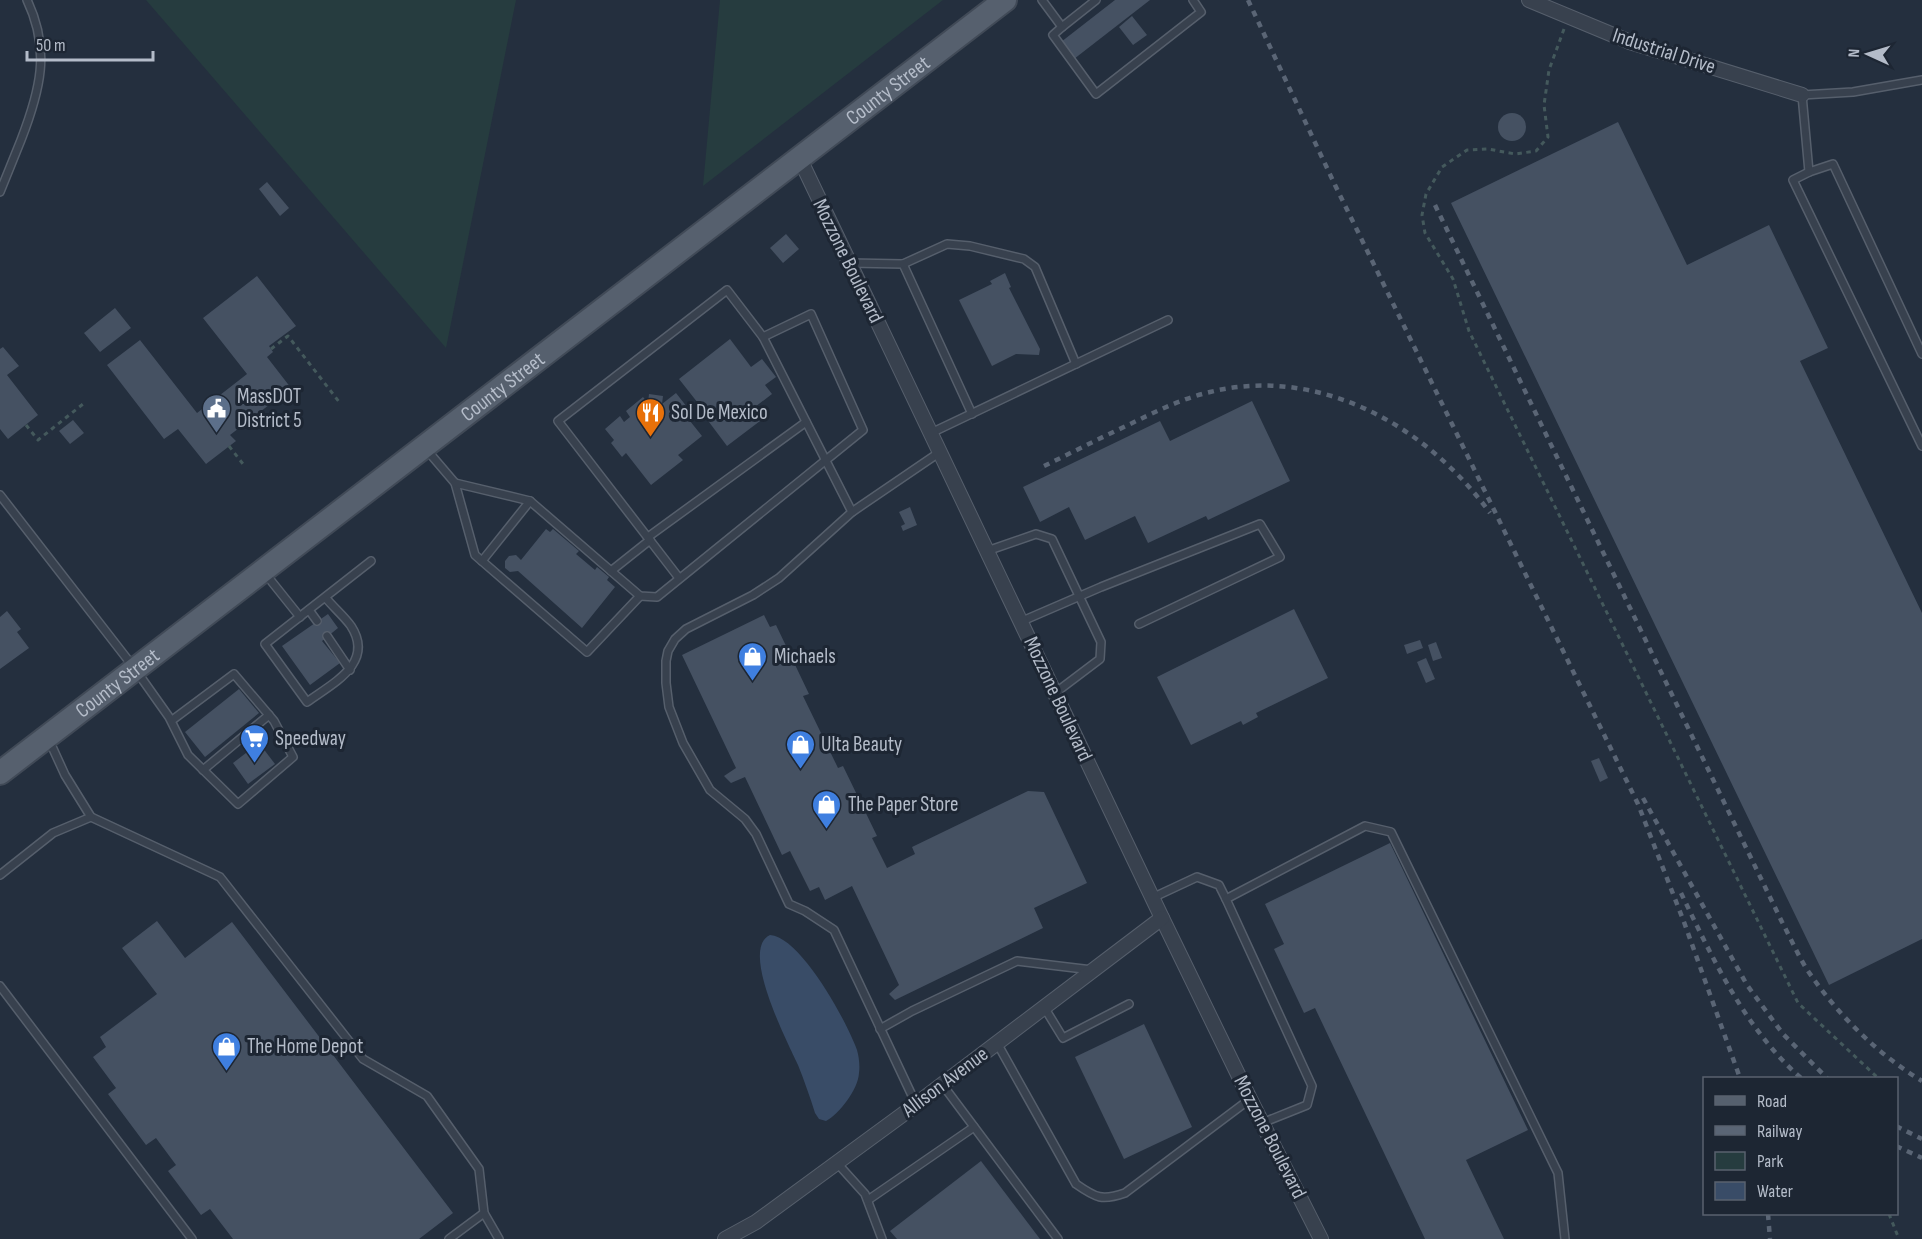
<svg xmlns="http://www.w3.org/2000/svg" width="1922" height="1239" viewBox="0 0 1922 1239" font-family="'Sofia Sans Condensed',sans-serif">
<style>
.green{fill:#263c3f}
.water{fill:#394c67}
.building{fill:#455162}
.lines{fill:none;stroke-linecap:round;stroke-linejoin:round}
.service-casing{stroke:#565f6c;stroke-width:10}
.minor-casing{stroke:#565f6c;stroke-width:16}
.primary-casing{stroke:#414a57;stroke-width:26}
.path{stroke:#44595c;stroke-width:3;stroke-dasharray:4.5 4.5;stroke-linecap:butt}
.service{stroke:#38414e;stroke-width:7}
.minor{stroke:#38414e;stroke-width:14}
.primary{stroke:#56606e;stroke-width:22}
.rail{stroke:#5a6575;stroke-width:4.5;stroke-dasharray:6 6;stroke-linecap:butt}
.labels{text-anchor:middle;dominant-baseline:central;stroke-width:6;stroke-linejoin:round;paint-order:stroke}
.street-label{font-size:21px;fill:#b4bcc9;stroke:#1d2633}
.poi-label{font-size:21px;fill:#b4bcc9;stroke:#1d2633;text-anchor:start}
</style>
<rect width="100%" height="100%" fill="#242f3e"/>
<g class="green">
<path d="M146 0H516L446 348Z"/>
<path d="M720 0H943L703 186Z"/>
</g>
<path class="water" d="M770 935C801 937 847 1022 857 1050 859 1057 860 1066 859 1073 858 1090 839 1114 826 1121L819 1119 815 1113C810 1097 804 1080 798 1065 788 1043 739 949 770 935Z"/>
<g class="building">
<path d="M1115 0H1150L1074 59 1061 42Z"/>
<path d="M1132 16 1147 35 1133 45 1119 27Z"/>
<circle cx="1512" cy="127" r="14"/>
<path d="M1618 122 1687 265 1769 225 1828 348 1800 361 1922 613V939L1829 985 1451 203Z"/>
<path d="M267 182 289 208 280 216 259 189Z"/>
<path d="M786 234 799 249 783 263 770 248Z"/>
<path d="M1005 273 1011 287 1009 288 1040 349 1039 355 1016 354 992 366 959 300 992 284 990 281Z"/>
<path d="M257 276 296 326 269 346 273 352 267 357 291 388 230 435 236 441 206 464 178 429 164 439 107 365 140 340 197 413 247 374 203 318Z"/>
<path d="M115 308 131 328 100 352 84 333Z"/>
<path d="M730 339 751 367 762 359 776 377 765 385 772 394 755 407 764 418 727 446 703 414 705 412 679 379Z"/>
<path d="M3 347 19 366 7 375 38 415 8 439 0 429V349Z"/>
<path d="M676 393 687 407 682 411 702 436 678 455 683 460 651 485 626 453 622 457 611 443 614 440 605 429 620 416 624 422 630 417 626 411 643 397 648 403 649 394 663 396 662 404Z"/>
<path d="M1252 401 1290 481 1208 520 1206 516 1148 543 1135 516 1085 540 1069 507 1040 522 1023 487 1160 421 1170 441Z"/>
<path d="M73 420 84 433 70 444 59 431Z"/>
<path d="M910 507 917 525 903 531 901 526 905 524 899 512Z"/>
<path d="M546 529 550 532 553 529 579 551 576 554 595 570 597 567 609 577 607 580 615 587 582 628 518 571 510 572 505 568V561L509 556 516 555 521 560Z"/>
<path d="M1294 609 1328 678 1256 713 1258 717 1243 725 1241 721 1191 745 1157 677Z"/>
<path d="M7 611 21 629 17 632 29 648 0 669V617Z"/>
<path d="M328 614 338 628 322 641 340 663 310 685 282 646Z"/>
<path d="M764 615 770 627 776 625 809 694 803 696 838 768 843 766 877 836 872 838 887 868 915 854 912 847 1028 791 1044 792 1087 883 1034 908 1043 928 895 1000 889 994 899 985 852 886 825 900 819 887 810 891 790 851 782 855 745 777 731 783 724 776 736 768 682 655Z"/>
<path d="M1420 640 1423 648 1407 654 1404 645Z"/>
<path d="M1436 642 1442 658 1433 661 1428 645Z"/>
<path d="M1426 658 1435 679 1426 683 1417 662Z"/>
<path d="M239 689 259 713 205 757 185 732Z"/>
<path d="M259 743 275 764 248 784 233 763Z"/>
<path d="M1599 758 1608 778 1600 782 1591 761Z"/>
<path d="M1390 843 1528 1130 1466 1160 1504 1239H1425L1315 1008 1304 1013 1274 949 1284 944 1265 904Z"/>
<path d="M157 921 185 958 232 922 453 1213 419 1239H233L210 1209 201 1215 168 1171 176 1165 156 1138 146 1145 108 1094 116 1088 93 1057 106 1047 100 1037 157 994 122 948Z"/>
<path d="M1144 1024 1192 1127 1124 1159 1075 1057Z"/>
<path d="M981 1161 1040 1239H897L890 1231Z"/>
</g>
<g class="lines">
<defs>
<g id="service">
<path d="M1042 0 1062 27 1096 0"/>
<path d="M1062 27 1053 35 1096 94 1201 12 1193 0"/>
<path d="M1809 172 1802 95 1853 92 1922 80"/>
<path d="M0 192C7 175 14 157 21 140 40 91 51 50 27 0"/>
<path d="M850 263 903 264 972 414"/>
<path d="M903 264 947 244 970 246 1024 259 1035 267 1076 364"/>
<path d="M1922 354 1833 164 1809 172 1793 180 1922 446"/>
<path d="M931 433 1168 320"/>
<path d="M426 449 455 483 475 555 587 652 640 596"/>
<path d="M455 483 530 501 640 596 657 597 863 430 811 314 763 337"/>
<path d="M0 495 135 669 169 717 188 755 238 804 293 757 274 721 234 674 171 721"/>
<path d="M648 537 806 422"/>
<path d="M987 551 1036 534 1052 539 1101 642 1100 659 1055 693"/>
<path d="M482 561 530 501"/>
<path d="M611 571 650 540"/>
<path d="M264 572 300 617"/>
<path d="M679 578 558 421 727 290 763 337 852 512"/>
<path d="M325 597C333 607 344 616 351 626 375 663 333 683 307 702L265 644 371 561"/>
<path d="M309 610 317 621"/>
<path d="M1020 622 1101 587 1260 524 1280 557 1139 624"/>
<path d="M327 636 350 670"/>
<path d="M49 740 65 775 91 817 220 877 363 1059 427 1096 479 1169 484 1213 499 1239"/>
<path d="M203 770 269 715"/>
<path d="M0 875 53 833 91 817"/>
<path d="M1152 898 1197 877 1219 885 1226 899"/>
<path d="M0 986 192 1239"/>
<path d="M1044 1007 1063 1038 1129 1004"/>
<path d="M880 1029 912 1011 1017 961 1092 970"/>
<path d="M997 1043 1076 1184C1096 1198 1102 1201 1125 1193L1250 1099"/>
<path d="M942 1084 1058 1239"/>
<path d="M916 1104 834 930 805 911 789 904 756 834 745 819 710 790 683 743 669 707 666 683V661L668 651 675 639 686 629 753 595 779 578 852 512 940 452"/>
<path d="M1262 1123 1307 1105 1312 1086 1226 899 1365 826 1391 832 1558 1173 1565 1239"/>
<path d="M837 1163 865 1194 882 1239"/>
<path d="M868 1200 974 1127"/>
<path d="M449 1239 484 1213"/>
</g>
<g id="minor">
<path d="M1529 0 1630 42 1802 95"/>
<path d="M799 157 1162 918 1250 1099 1321 1239"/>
<path d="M725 1239 756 1222 902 1115 1162 918"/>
</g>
<g id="primary">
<path id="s1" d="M0 773 1005 0"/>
</g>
</defs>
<use href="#service" class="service-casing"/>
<use href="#minor" class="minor-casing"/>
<use href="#primary" class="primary-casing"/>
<g class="path">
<path d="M1564 29 1549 70 1544 105 1548 137 1536 151 1515 154 1488 149 1467 150 1442 167 1426 194 1422 215 1425 233 1453 279 1469 331 1798 1003 1878 1078"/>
<path d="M271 349 288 336 340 403"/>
<path d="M26 425 38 440 83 404"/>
<path d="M229 446 243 464"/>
<path d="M1889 1214 1899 1239"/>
</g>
<use href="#service" class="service"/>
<use href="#minor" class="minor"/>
<use href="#primary" class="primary"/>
<g class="rail">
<path d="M1248 0 1335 185 1638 804 1684 922 1740 1078"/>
<path d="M1435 205 1782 922C1790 937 1797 953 1806 968 1836 1013 1876 1053 1922 1081"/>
<path d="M1044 466C1071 453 1098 439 1126 426 1153 413 1180 399 1210 392 1319 365 1427 426 1490 513"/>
<path d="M1643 798 1747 985 1783 1034 1827 1078"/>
<path d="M1681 893C1713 959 1745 1029 1801 1078"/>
<path d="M1896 1126 1922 1139"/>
<path d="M1896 1146 1922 1158"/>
<path d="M1768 1214 1770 1239"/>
</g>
</g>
<defs>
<symbol id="civic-pin" viewBox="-11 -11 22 30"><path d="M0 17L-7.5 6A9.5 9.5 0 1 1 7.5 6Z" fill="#5c6f8a" stroke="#1d2633"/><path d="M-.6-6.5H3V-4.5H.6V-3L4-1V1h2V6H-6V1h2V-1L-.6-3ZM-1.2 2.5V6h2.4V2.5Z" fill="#fff"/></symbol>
<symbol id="restaurant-pin" viewBox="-11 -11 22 30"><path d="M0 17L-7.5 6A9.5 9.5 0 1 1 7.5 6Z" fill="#e8710a" stroke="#1d2633"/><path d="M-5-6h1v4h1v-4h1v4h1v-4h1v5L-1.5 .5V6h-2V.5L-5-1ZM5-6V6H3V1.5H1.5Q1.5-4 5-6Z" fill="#fff"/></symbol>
<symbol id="shop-pin" viewBox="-11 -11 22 30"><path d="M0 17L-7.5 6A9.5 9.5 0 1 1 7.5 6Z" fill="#3f7fe0" stroke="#1d2633"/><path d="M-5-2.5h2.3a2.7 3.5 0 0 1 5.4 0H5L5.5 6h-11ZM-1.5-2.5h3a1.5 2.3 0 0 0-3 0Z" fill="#fff"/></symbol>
<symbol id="supermarket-pin" viewBox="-11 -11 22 30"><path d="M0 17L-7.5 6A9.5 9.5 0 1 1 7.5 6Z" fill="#3f7fe0" stroke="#1d2633"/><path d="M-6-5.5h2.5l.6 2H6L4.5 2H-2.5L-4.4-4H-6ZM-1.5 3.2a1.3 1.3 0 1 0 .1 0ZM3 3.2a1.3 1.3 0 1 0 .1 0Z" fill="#fff"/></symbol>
</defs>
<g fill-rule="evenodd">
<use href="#civic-pin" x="200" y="392" width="33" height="45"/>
<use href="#restaurant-pin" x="634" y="396" width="33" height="45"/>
<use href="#shop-pin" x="736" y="640" width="33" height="45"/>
<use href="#supermarket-pin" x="238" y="722" width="33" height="45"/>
<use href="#shop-pin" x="784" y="728" width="33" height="45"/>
<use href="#shop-pin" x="810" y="788" width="33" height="45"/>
<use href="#shop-pin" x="210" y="1030" width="33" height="45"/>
</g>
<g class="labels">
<g class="street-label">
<text transform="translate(1664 51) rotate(18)">Industrial Drive</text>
<text stroke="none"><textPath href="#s1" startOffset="1120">County Street</textPath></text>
<text transform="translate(848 261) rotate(64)">Mozzone Boulevard</text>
<text stroke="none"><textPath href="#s1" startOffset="634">County Street</textPath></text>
<text stroke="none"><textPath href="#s1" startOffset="148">County Street</textPath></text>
<text transform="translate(1058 699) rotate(65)">Mozzone Boulevard</text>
<text transform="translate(945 1082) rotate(-37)">Allison Avenue</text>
<text transform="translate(1270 1137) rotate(63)">Mozzone Boulevard</text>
</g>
<g class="poi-label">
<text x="237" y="396">MassDOT<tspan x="237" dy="24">District 5</tspan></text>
<text x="671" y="412">Sol De Mexico</text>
<text x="774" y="656">Michaels</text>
<text x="275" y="738">Speedway</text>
<text x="821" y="744">Ulta Beauty</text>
<text x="848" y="804">The Paper Store</text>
<text x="247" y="1046">The Home Depot</text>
</g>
</g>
<rect x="1703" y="1077" width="195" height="138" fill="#1d2633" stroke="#59626f" stroke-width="1.5"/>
<rect x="1715" y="1096" width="30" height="9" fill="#56606e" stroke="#59626f" stroke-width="1.5"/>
<text x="1757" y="1107" font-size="18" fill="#b4bcc9">Road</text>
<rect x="1715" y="1126" width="30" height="9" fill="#5a6575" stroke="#59626f" stroke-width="1.5"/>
<text x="1757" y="1137" font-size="18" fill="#b4bcc9">Railway</text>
<rect x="1715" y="1152" width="30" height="18" fill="#263c3f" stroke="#59626f" stroke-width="1.5"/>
<text x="1757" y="1167" font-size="18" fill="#b4bcc9">Park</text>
<rect x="1715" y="1182" width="30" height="18" fill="#394c67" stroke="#59626f" stroke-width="1.5"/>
<text x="1757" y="1197" font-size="18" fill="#b4bcc9">Water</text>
<g transform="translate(1868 54) rotate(274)" stroke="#1d2633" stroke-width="4.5" paint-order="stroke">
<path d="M0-4.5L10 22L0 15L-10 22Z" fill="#b4bcc9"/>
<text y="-9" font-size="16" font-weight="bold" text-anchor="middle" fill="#b4bcc9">N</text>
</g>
<path d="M27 51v9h126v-9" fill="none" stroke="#b4bcc9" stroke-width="3"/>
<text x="36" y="51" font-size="18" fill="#b4bcc9" stroke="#1d2633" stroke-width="4.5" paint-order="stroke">50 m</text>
</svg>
